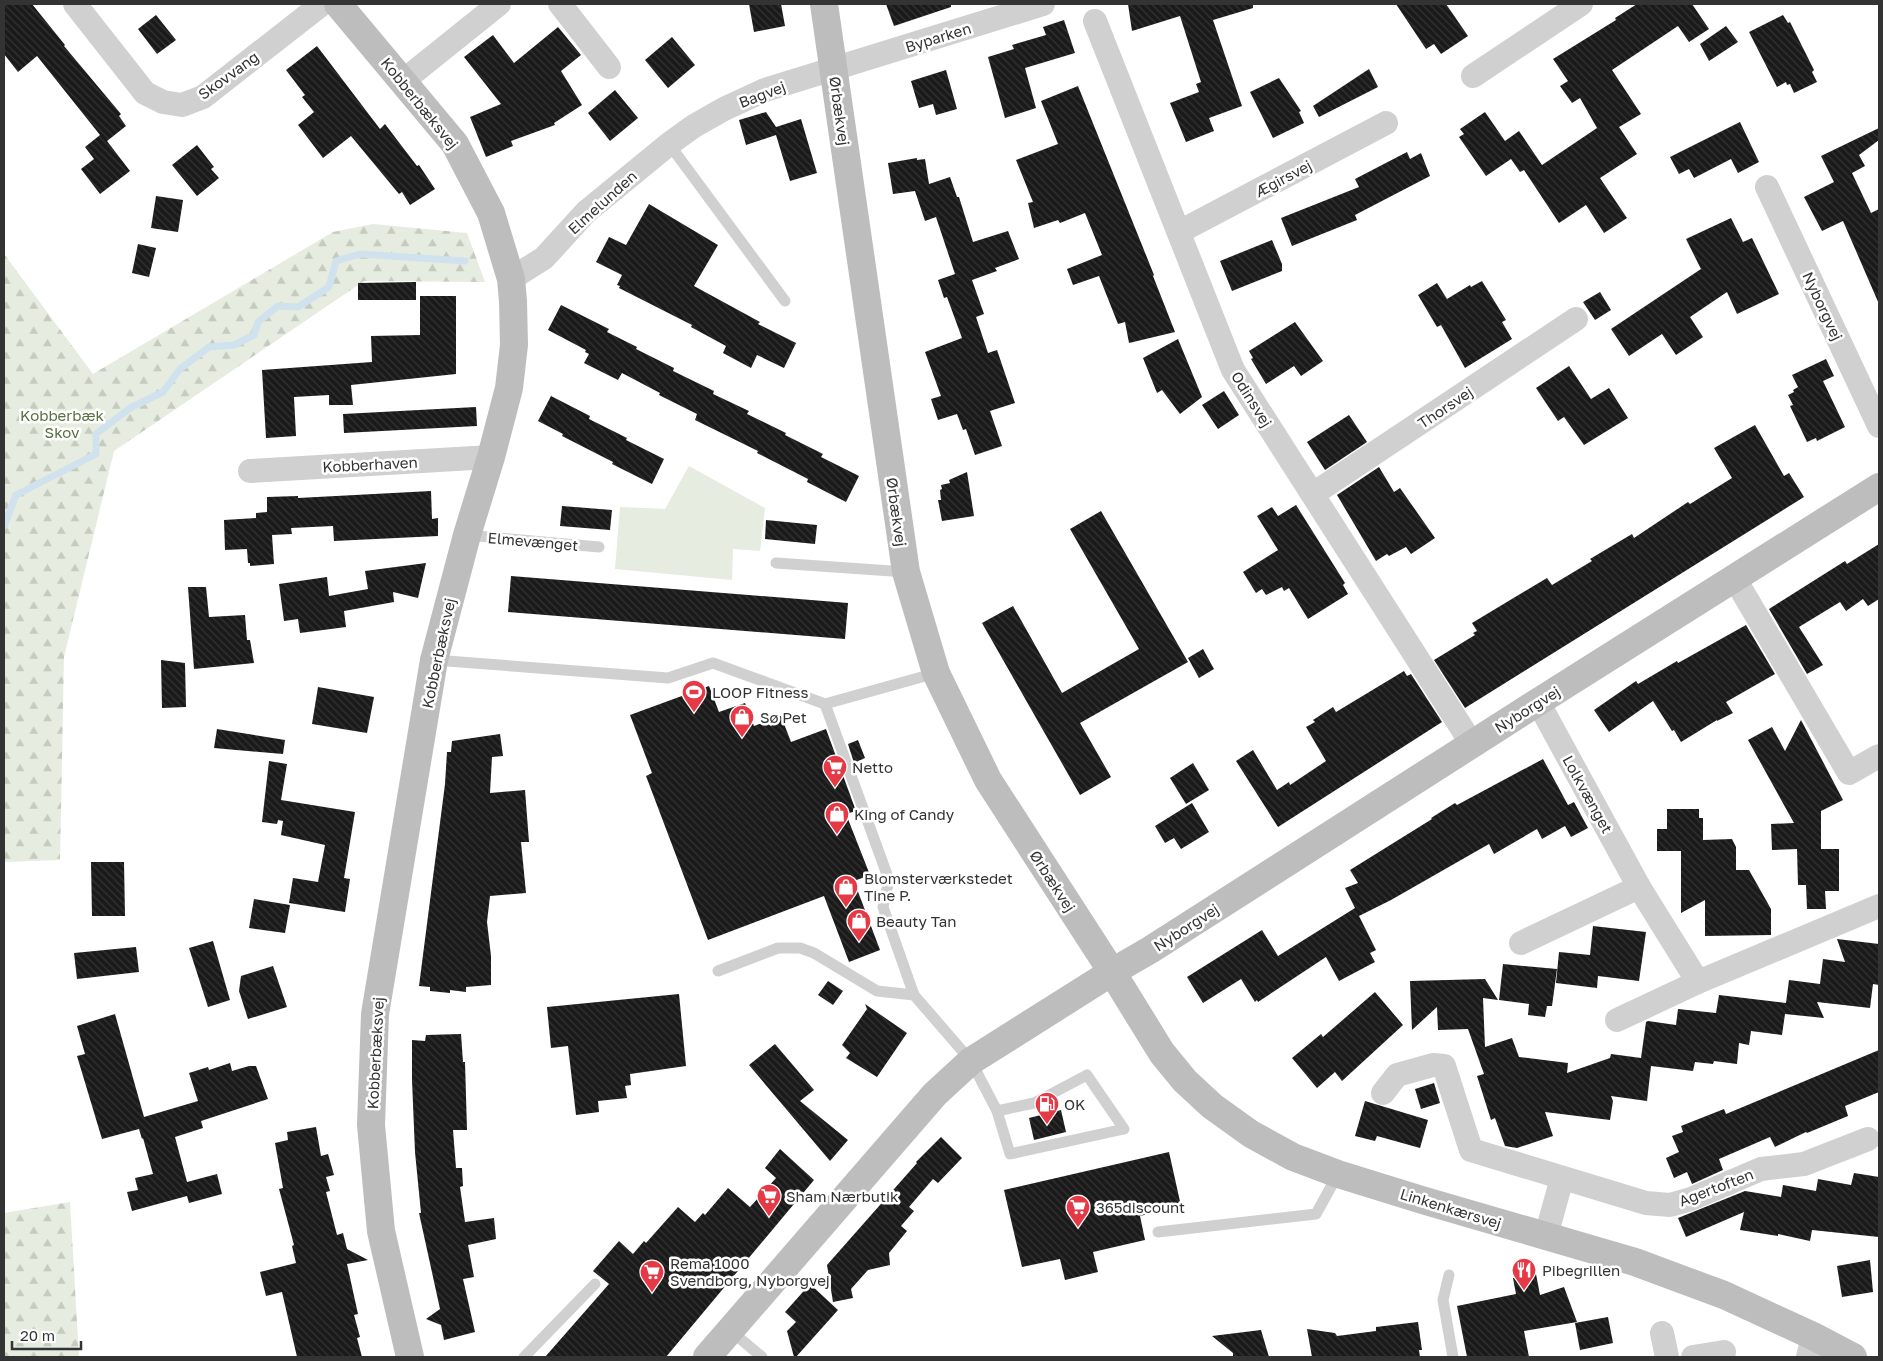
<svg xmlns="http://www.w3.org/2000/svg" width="1883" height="1361" viewBox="0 0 1883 1361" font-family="'Golos Text',sans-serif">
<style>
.forest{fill:url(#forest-firs)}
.park{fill:#e6ecdf}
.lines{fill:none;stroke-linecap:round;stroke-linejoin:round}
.stream{stroke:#cfe2ee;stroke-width:7}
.building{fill:url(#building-back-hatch)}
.lane{stroke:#d0d0d0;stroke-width:11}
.street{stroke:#d0d0d0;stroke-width:24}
.secondary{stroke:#bdbdbd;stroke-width:28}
.labels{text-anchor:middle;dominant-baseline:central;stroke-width:5;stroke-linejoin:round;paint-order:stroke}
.street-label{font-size:15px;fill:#333;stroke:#fff}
.park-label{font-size:15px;fill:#56703f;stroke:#fff}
.poi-label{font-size:15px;fill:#333;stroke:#fff;text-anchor:start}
</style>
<defs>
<pattern id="forest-firs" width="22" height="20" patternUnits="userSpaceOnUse" patternTransform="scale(1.25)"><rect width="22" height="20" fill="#e6ecdf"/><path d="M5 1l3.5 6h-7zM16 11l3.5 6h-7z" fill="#c6cbc0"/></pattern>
<pattern id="building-back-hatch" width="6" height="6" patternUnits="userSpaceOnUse" patternTransform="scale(1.25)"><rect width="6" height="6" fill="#1a1a1a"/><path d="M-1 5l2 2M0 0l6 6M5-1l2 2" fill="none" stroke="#333"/></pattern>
</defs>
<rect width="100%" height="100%" fill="#fff"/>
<g class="forest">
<path d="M373 224 467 233 485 282 364 281 114 451 64 657 60 860 4 862V254L93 374 333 232Z"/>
<path d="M70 1202 79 1357H4V1213Z"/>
</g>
<path class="park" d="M689 466 765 508 760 551 733 549 732 580 615 569 620 507 665 509Z"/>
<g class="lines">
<path class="stream" d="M4 526 16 495 96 454V434L130 408 163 392 180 369 209 347 234 345 254 335 258 322 278 306 298 307 329 287 336 261 360 254 465 261"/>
</g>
<g class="building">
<path d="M4 4H32L65 45 64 46 121 114 119 116 126 126 107 141 130 171 100 194 81 169 94 159 85 147 100 135 37 56 18 72 4 54Z"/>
<path d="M749 4H781L785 26 754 32Z"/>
<path d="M886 4H951V7L894 26Z"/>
<path d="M1128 4H1253V8L1213 20 1242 106 1209 118 1214 131 1186 142 1170 103 1199 92 1196 84 1201 82 1180 16 1132 31Z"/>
<path d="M1396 4H1446L1468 36 1441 54 1434 44 1426 49Z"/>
<path d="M1637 4H1692L1709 29 1689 42 1678 26 1612 70 1641 114 1619 127 1637 154 1600 178 1627 218 1604 233 1586 205 1559 223 1524 170 1520 172 1511 159 1486 176 1459 137 1464 134 1460 129 1485 112 1505 141 1519 131 1542 165 1597 128 1580 98 1572 103 1560 86 1568 81 1553 59 1616 20 1615 18Z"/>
<path d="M156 15 176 40 157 54 138 29Z"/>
<path d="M1783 15 1788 23 1790 22 1814 70 1812 72 1817 82 1794 93 1790 84 1787 85 1786 82 1777 87 1749 32Z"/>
<path d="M1064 20 1075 53 1025 68 1036 108 1005 118 988 57 1014 49 1012 45 1046 35 1043 27Z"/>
<path d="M1726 26 1738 42 1709 61 1700 44Z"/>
<path d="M558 27 581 55 561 71 582 105 554 123 555 125 511 141 513 146 486 157 470 117 501 104 464 57 493 35 514 63Z"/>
<path d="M672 37 695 65 668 88 645 60Z"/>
<path d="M317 46 380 129 385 124 417 166 419 165 435 189 410 205 402 192 399 194 351 136 323 158 298 125 314 112 302 97 305 95 286 70Z"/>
<path d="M1369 69 1378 87 1319 117 1313 106Z"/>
<path d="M946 70 957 109 936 115 933 104 919 108 911 81Z"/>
<path d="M1279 78 1301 111 1299 112 1304 123 1273 138 1250 92Z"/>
<path d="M1078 86 1154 275 1153 276 1175 332 1129 343 1125 322 1118 324 1099 276 1073 285 1067 269 1102 255 1085 213 1060 223 1058 220 1034 228 1028 203 1033 202 1016 160 1058 144 1041 101Z"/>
<path d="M615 90 638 118 610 141 588 113Z"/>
<path d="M766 112 776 127 801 119 817 173 790 181 776 135 746 145 739 120Z"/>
<path d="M1740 122 1759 162 1738 173 1731 159 1694 178 1689 169 1679 174 1670 157Z"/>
<path d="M1879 128V140L1859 155 1865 166 1852 173 1871 213 1879 209V304L1843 221 1822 231 1804 197 1834 182 1821 156Z"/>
<path d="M197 145 214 167 211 169 219 178 197 196 172 165Z"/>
<path d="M1407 152 1410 159 1421 153 1430 176 1355 215 1357 220 1292 246 1281 218 1359 187 1355 179Z"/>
<path d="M917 158V160L925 159 929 184 950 177 957 197H959L973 242 1008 231 1019 259 995 268 997 271 972 280 984 314 976 317 988 353 997 350 1015 403 990 411 1002 446 975 455 966 429 963 430 957 414 938 420 931 399 941 396 925 352 962 338 947 297 944 298 938 280 955 274 936 217 925 221 915 191 893 194 888 163Z"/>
<path d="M156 196 183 200 178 232 151 228Z"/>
<path d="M649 204 718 245 694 286 760 322 758 324 796 343 784 368 757 355 751 368 723 353 726 346 691 327 692 325 619 288 620 286 617 285 622 275 596 262 609 237 626 245Z"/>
<path d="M1731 218 1743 242 1752 238 1779 294 1737 314 1727 292 1690 317 1703 337 1676 355 1662 334 1629 356 1611 329 1701 269 1686 239Z"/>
<path d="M1272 240 1282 264V271L1232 291 1220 261Z"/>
<path d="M138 244 156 248 149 277 132 273Z"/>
<path d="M1482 281 1506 320 1502 322 1512 339 1465 368 1441 325 1437 327 1418 295 1437 283 1447 299 1470 285 1471 287Z"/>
<path d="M416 282V300H358V283Z"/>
<path d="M1600 292 1611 310 1595 320 1583 302Z"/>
<path d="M420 296H456V374L351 385 353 405H329V395L294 397 296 436 266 438 262 370 372 362 371 336 420 335Z"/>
<path d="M561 305 609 329 607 332 637 347 636 349 674 368 673 371 714 391 713 394 749 411 747 414 786 433 785 435 823 454 821 457 859 476 846 502 807 482 808 479 757 453 758 451 695 420 697 414 659 395 660 393 622 373 618 380 584 363 589 354 585 352 586 350 548 330Z"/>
<path d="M1295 322 1323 361 1301 376 1294 366 1266 384 1251 359 1253 358 1249 351Z"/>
<path d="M1178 339 1202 397 1180 414 1162 390 1157 393 1143 358Z"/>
<path d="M1826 359 1834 376 1823 381 1845 427 1817 441 1816 438 1807 442 1790 406 1793 405 1788 395 1794 392 1793 390 1798 387 1792 375Z"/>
<path d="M1569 366 1591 399 1609 388 1628 418 1584 445 1564 417 1558 421 1536 388Z"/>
<path d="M1224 391 1239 415 1218 429 1202 405Z"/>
<path d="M551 396 590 416 589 419 627 438 626 440 664 459 652 484 612 464 613 462 562 436 563 434 538 421Z"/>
<path d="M476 407 477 426 344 433 343 414Z"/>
<path d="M1349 415 1367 442 1325 470 1307 442Z"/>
<path d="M1755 425 1784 476 1789 473 1804 497 1465 708 1434 660 1475 635 1473 633 1477 631 1472 623 1547 578 1552 585 1592 561 1590 559 1632 534 1634 538 1688 502 1690 504 1732 478 1714 448Z"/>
<path d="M1379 467 1394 492 1400 488 1435 538 1411 554 1406 547 1389 556 1387 554 1376 561 1337 495Z"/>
<path d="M967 472 974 516 942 521 938 500H941L940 490 942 489 941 485 950 483 949 480Z"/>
<path d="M431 491 432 519 438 518V536L334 541 333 526 291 528 292 534 272 535 274 564 250 566V563H248L247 549 225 550 224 520 256 518V513L267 512V497L298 496V498Z"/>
<path d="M1296 505 1345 583 1343 585 1348 594 1308 619 1289 588 1284 591 1282 587 1266 595 1262 589 1256 593 1243 572 1278 550 1257 516 1272 507 1278 516Z"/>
<path d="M562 506 612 510 610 530 560 526Z"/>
<path d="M1101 511 1188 662 1080 723 1111 777 1080 795 982 623 1013 606 1062 693 1139 649 1070 529Z"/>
<path d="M766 520 817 525 815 544 765 539Z"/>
<path d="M1879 544V599L1868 606 1863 599 1846 611 1840 602 1799 627 1823 665 1807 674 1769 609 1845 561 1847 564Z"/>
<path d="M426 563 418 598 393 592 394 602 344 611 346 627 300 633 298 619 284 621 279 584 327 577 329 596 368 589 365 571Z"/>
<path d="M511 576 848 603 845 639 508 612Z"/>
<path d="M188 587H206L209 617 245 615 247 640H250L254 663 194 669Z"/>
<path d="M1746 625 1775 674 1726 702 1733 713 1717 721V720L1681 742 1674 730 1672 731 1653 701 1609 732 1594 710 1636 681 1638 684 1677 661 1678 663Z"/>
<path d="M1203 649 1214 669 1199 678 1188 658Z"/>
<path d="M161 660 185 663 186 707 162 708Z"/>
<path d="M1404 671 1407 676 1411 674 1442 722 1278 827 1236 761 1253 750 1277 790 1289 782 1290 785 1326 761 1306 727 1315 722 1313 720 1333 707 1336 712Z"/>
<path d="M709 686 719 712 745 703 754 726 781 716 791 742 826 729 856 811 846 814 870 875 854 881 880 950 849 962 824 896 708 940 646 776 652 773 630 715Z"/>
<path d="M318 687 374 697 367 733 312 724Z"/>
<path d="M1801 720 1843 800 1821 811V849H1839V891H1825L1826 909H1807L1806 885H1798L1797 849 1772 850 1771 824 1794 823 1748 740 1772 727 1785 751Z"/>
<path d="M217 729 285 740 283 754 214 748Z"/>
<path d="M500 734 503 756 492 757 490 793 525 790 529 842H521L526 893 490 896 487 922 491 956V985L466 987V992L450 990V993L430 991V987L419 986 445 784 447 752H451L452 741Z"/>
<path d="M858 740 865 758 854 763 848 744Z"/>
<path d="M1543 759 1568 805 1574 802 1588 828 1571 837 1565 826 1542 839 1537 829 1494 854 1489 844 1391 900 1359 916 1376 950 1370 953 1375 962 1339 981 1326 957 1258 1002 1257 1000 1255 1002 1241 979 1203 1003 1187 977 1262 930 1278 956 1355 908 1345 888 1358 883 1350 870 1432 819 1431 818 1455 803 1457 805Z"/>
<path d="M269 761 287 764 281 800 355 812 344 878 350 879 345 912 289 903 293 878 318 882 325 845 281 835 283 821 278 820 277 824 262 822Z"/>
<path d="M1193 763 1209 790 1186 804 1170 778Z"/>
<path d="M1192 803 1209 832 1181 849 1174 838 1165 843 1155 826Z"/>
<path d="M1667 809H1699V818H1703V840L1732 839 1736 847V870H1749L1771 909V935L1705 936V900L1681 913V851H1657V829H1667Z"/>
<path d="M91 862H124L125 916H92Z"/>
<path d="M254 899 290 905 285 933 249 928Z"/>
<path d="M1593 926 1646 932 1639 981 1598 976 1597 988 1556 983 1559 952 1590 955Z"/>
<path d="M1837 939 1879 944V985L1873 984 1870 1008 1817 1002 1824 1018 1785 1014 1782 1035 1751 1031 1749 1045 1739 1043 1737 1064 1714 1061 1713 1064 1695 1062 1693 1071 1651 1066 1647 1101 1611 1096 1613 1101 1610 1120 1545 1112 1553 1136 1517 1148 1505 1146 1495 1118 1491 1120 1477 1076 1484 1074 1468 1029 1438 1030 1437 1007 1412 1030 1410 981 1485 979 1498 1000 1483 998 1485 1047 1512 1038 1519 1057 1568 1063 1567 1073 1610 1058 1611 1054 1641 1058 1646 1022 1648 1021 1676 1025 1678 1009 1716 1013 1719 995 1786 1003 1789 980 1820 984 1823 959 1845 962Z"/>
<path d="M213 941 230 1000 208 1007 189 948Z"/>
<path d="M136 947 139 972 77 979 74 953Z"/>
<path d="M1503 964 1557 969 1552 1006H1547L1545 1017 1528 1015 1529 1004 1499 1000Z"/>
<path d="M273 966 287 1007 248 1019 239 991 241 976Z"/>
<path d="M828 981 843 991 833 1005 818 995Z"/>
<path d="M1375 992 1403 1025 1342 1081 1335 1072 1317 1088 1292 1058 1321 1034 1323 1037Z"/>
<path d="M679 994 686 1066 630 1074 631 1085 625 1086 627 1098 598 1101 599 1112 576 1115 568 1046 551 1048 547 1007Z"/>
<path d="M865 1004 907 1033 877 1077 846 1058 850 1053 842 1045 867 1009Z"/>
<path d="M115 1014 144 1117 198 1101 189 1073 208 1067 209 1070 230 1063 232 1071 249 1066H256L268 1099 201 1121 203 1128 175 1137 187 1182 217 1174 222 1194 189 1203 187 1196 132 1211 127 1192 138 1190 135 1178 153 1174 143 1138 142 1139 139 1129 102 1139 77 1056 85 1054 77 1026Z"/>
<path d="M461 1034 463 1062H465L467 1130H453L456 1168H462L463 1186 460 1187 465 1222 494 1218 496 1239 468 1245 474 1277 463 1279 475 1332 444 1340 441 1325 426 1319 440 1309 419 1213H421L415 1152 412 1080V1040L425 1041 426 1035Z"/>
<path d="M775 1044 814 1090 800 1101 848 1140 830 1161 749 1065Z"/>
<path d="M1879 1050V1092L1845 1106 1848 1116 1807 1133 1806 1132 1775 1147 1770 1137 1719 1159 1723 1170 1692 1184 1687 1172 1674 1178 1666 1158 1679 1152 1672 1136 1683 1132 1681 1126 1724 1109 1726 1114Z"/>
<path d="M1434 1083 1440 1103 1421 1109 1415 1089Z"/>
<path d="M1365 1101 1428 1120 1420 1148 1377 1136 1375 1141 1355 1136Z"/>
<path d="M1061 1110 1066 1132 1034 1140 1029 1118Z"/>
<path d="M316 1127 321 1156 328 1154 334 1175 326 1177 330 1191 326 1192 337 1235 343 1233 347 1249 368 1260 347 1264 358 1314 354 1315 360 1337 357 1338 362 1357H297L282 1292 266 1296 260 1272 296 1263 292 1246 294 1245 279 1189 283 1188 275 1143 288 1140 287 1132Z"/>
<path d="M941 1137 962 1158 938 1183 933 1179 909 1207 914 1211 901 1226 907 1231 889 1253 890 1265 868 1270 851 1289 853 1298 833 1302 827 1265 917 1163 916 1162Z"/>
<path d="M780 1149 814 1180 666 1357H545L609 1284 593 1271 619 1241 633 1254 644 1241 646 1243 678 1207 695 1222 703 1213 705 1215 728 1188 750 1207 776 1178 765 1168Z"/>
<path d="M1169 1152 1181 1206 1140 1216 1145 1240 1093 1252 1098 1272 1065 1280 1060 1259 1022 1267 1004 1190Z"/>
<path d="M1854 1173 1879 1177V1237L1812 1230 1810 1241 1778 1234V1236L1740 1230 1744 1212 1686 1237 1678 1218 1745 1191 1781 1197 1783 1185 1816 1191 1818 1179 1851 1185Z"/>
<path d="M1870 1260 1873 1292 1842 1297 1837 1266Z"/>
<path d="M1536 1274 1540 1295 1564 1287 1577 1322 1524 1331 1529 1357H1467L1457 1306 1516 1294 1513 1278Z"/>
<path d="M810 1284 838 1310 796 1357H794L787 1331 796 1322 785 1312Z"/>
<path d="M1608 1317 1613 1343 1580 1350 1575 1323Z"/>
<path d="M1418 1322 1422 1350H1419L1420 1357H1312L1307 1329 1335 1333 1337 1336 1376 1331V1327Z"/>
<path d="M1261 1330 1269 1357H1233V1353L1212 1336Z"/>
</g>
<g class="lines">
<g class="lane">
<path d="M669 144 785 301"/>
<path d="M467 535 599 547"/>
<path d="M776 563 906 572"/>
<path d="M434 660 668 678 713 663 825 704 936 673"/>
<path d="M825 704 889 880 883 907 914 995 971 1061 997 1111 1034 1103 1087 1075 1124 1129 1010 1154 997 1111"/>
<path d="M718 971 778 948H800L814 953 877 991 914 995"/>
<path d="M1158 1232 1316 1214 1338 1174"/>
<path d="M1449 1275 1443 1300 1453 1357"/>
<path d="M731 1331 762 1357"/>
<path d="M524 1357 595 1284"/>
</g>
<g class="street">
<path d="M75 4 145 93 163 102 182 105 203 97 322 4"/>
<path d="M560 4 609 67"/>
<path d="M1095 21 1233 370 1472 744"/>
<path d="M1473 76 1581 4"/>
<path d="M403 81 499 4"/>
<path d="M1767 187 1879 426"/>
<path d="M1179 232 1386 123"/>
<path d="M511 279 544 258 586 212 669 144 694 126 724 109 765 90 1043 4"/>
<path d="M250 471 491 457"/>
<path d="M1313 494 1576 319"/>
<path d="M1735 579 1849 773 1879 756"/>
<path d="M1538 702 1639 887 1698 982 1879 906"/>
<path d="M1521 943 1639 887"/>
<path d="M1617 1020 1698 982"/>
<path d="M1383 1093 1397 1075 1433 1065 1444 1066 1471 1150 1646 1203 1670 1205 1691 1199 1761 1169 1804 1164 1868 1139"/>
<path d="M1546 1236 1562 1178"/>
<path d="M1662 1333 1667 1357"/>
<path d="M1693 1357 1724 1352"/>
<path d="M1808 1357 1813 1336"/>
</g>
<g class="secondary">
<path d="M338 4 455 144 491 213 511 279 513 301 514 345 509 388 491 457 467 535 434 660 375 1014 371 1125 381 1231 410 1357"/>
<path d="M824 4 906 572 936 673 988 780 1112 972 1162 1053 1185 1081 1212 1106 1251 1134 1293 1157 1338 1174 1422 1200 1635 1262 1724 1295 1813 1336 1853 1357"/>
<path d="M707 1357 935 1094 971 1061 1112 972 1150 950 1538 702 1879 487"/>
</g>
</g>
<defs>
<symbol id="stadium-pin" viewBox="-11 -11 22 30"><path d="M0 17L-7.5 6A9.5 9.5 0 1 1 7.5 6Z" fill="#e63946" stroke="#fff"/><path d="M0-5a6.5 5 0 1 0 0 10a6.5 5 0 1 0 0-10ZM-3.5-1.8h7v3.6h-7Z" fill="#fff"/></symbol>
<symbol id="shop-pin" viewBox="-11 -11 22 30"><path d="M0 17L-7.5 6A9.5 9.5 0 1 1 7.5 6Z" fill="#e63946" stroke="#fff"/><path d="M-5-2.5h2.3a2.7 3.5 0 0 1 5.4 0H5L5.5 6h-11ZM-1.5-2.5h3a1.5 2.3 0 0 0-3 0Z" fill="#fff"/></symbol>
<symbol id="supermarket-pin" viewBox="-11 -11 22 30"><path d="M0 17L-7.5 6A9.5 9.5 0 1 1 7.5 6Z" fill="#e63946" stroke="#fff"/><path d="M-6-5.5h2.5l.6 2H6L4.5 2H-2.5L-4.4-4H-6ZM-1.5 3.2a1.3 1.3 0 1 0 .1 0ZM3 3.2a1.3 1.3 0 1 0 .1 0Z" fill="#fff"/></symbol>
<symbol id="fuel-pin" viewBox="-11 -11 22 30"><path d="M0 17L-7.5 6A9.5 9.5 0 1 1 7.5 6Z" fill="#e63946" stroke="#fff"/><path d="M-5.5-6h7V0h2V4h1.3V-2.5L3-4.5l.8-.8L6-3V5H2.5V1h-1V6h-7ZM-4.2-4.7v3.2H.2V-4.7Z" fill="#fff"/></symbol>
<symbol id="restaurant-pin" viewBox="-11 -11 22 30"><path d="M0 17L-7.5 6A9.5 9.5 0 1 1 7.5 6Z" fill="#e63946" stroke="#fff"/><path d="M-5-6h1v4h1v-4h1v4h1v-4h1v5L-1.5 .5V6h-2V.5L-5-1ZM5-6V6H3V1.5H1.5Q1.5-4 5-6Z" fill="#fff"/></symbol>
</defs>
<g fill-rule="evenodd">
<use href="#stadium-pin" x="680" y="678" width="28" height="38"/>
<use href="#shop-pin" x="728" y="703" width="28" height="38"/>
<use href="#supermarket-pin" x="821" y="753" width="28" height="38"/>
<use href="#shop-pin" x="823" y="800" width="28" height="38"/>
<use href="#shop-pin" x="832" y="873" width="28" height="38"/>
<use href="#shop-pin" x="845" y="907" width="28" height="38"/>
<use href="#fuel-pin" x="1033" y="1090" width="28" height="38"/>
<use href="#supermarket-pin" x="755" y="1182" width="28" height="38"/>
<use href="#supermarket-pin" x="1064" y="1193" width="28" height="38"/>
<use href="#restaurant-pin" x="1510" y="1256" width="28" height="38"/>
<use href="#supermarket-pin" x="638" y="1258" width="28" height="38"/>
</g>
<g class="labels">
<g class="street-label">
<text transform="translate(938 37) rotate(-17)">Byparken</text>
<text transform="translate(228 75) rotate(-36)">Skovvang</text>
<text transform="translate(762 94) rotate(-21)">Bagvej</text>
<text transform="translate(420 103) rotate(51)">Kobberbæksvej</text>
<text transform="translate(840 111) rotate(82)">Ørbækvej</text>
<text transform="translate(1283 178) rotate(-28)">Ægirsvej</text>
<text transform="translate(602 202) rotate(-42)">Elmelunden</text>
<text transform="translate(1823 306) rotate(65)">Nyborgvej</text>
<text transform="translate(1252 399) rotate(58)">Odinsvej</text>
<text transform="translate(1445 407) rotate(-34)">Thorsvej</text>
<text transform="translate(370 464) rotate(-3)">Kobberhaven</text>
<text transform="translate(897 512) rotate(82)">Ørbækvej</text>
<text transform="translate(533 541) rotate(5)">Elmevænget</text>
<text transform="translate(438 653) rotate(-78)">Kobberbæksvej</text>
<text transform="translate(1527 709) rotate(-32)">Nyborgvej</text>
<text transform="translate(1588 794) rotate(61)">Lolkvænget</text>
<text transform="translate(1053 881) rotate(57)">Ørbækvej</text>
<text transform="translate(1186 927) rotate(-33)">Nyborgvej</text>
<text transform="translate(375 1053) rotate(-87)">Kobberbæksvej</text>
<text transform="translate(1716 1187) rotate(-21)">Agertoften</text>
<text transform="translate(1451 1208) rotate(17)">Linkenkærsvej</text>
</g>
<g class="park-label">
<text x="62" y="415">Kobberbæk<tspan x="62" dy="17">Skov</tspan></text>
</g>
<g class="poi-label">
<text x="712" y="692">LOOP Fitness</text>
<text x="760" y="717">Sø Pet</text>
<text x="852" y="767">Netto</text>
<text x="854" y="814">King of Candy</text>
<text x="864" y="878">Blomsterværkstedet<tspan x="864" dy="17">Tine P.</tspan></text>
<text x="876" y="921">Beauty Tan</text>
<text x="1064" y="1104">OK</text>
<text x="786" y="1196">Sham Nærbutik</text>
<text x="1096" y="1207">365discount</text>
<text x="670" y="1263">Rema 1000<tspan x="670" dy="17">Svendborg, Nyborgvej</tspan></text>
<text x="1542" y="1270">Pibegrillen</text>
</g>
</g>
<rect width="1883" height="1361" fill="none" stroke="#333333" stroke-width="10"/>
<path d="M12 1341v8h69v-8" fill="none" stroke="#333333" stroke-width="2.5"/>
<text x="20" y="1341" font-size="15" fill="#333333" stroke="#ffffff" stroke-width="4" paint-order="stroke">20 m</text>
</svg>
